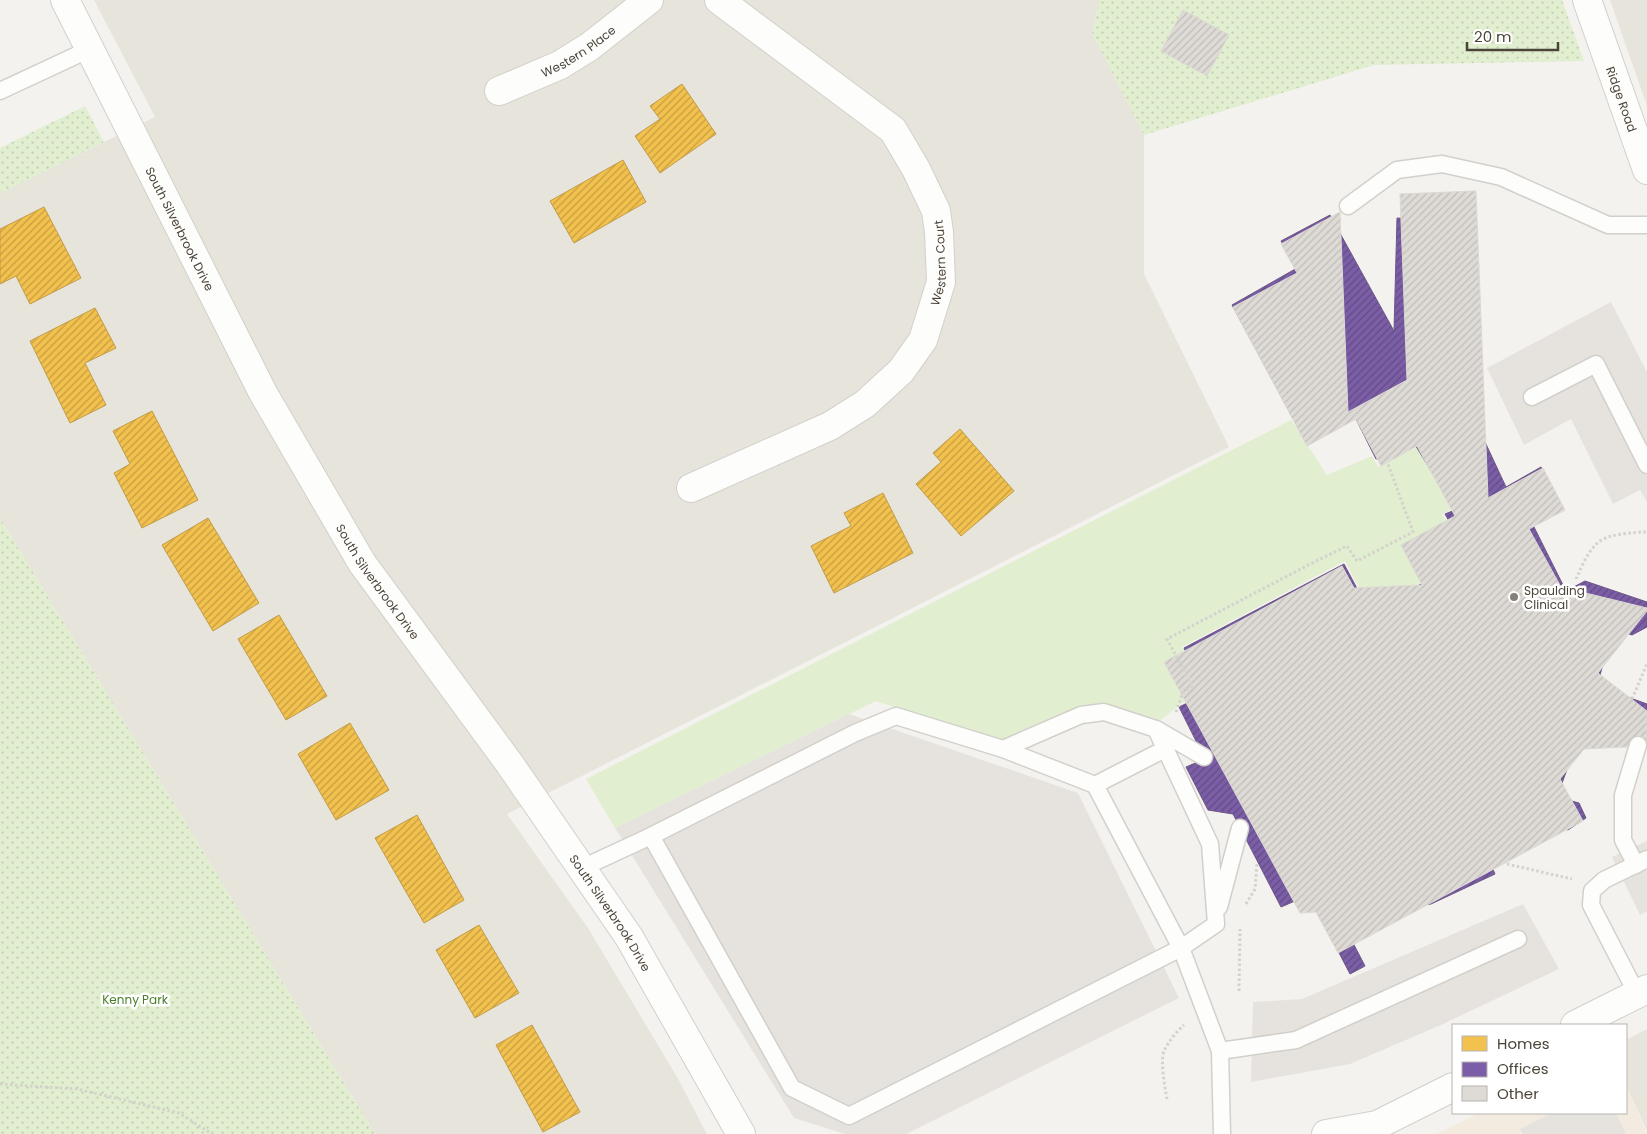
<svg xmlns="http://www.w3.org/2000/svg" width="1647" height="1134" viewBox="0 0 1647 1134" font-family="Poppins,sans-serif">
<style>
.residential{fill:#e7e4dc}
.commercial{fill:#f3ebdf}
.grass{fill:url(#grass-dots)}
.garden{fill:#e1eecf}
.parking{fill:#e6e3df}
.homes{fill:url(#homes-hatch);stroke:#c09c48}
.offices{fill:url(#offices-hatch);stroke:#6d5686}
.building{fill:url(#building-hatch);stroke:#dcd9d4}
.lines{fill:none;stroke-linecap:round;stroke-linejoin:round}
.lane-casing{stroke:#d2d0cb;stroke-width:19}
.street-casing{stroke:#d2d0cb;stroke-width:30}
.path{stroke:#d3d2cc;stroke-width:3;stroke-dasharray:2.5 2.5;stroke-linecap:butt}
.lane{stroke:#fdfdfc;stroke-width:16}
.street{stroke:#fdfdfc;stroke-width:28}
.poi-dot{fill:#868178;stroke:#fff;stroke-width:2}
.labels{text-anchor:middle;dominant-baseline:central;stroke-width:5;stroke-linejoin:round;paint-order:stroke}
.street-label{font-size:12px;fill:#4b4439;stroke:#fff}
.poi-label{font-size:12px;fill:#4b4439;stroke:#fff;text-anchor:start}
.park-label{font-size:12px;fill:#4a7f2a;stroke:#fff}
</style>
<defs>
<pattern id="grass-dots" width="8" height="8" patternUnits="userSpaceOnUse" patternTransform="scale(1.25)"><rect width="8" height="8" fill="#e1eecf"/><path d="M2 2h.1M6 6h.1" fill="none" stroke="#c3cdb2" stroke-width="1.8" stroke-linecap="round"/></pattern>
<pattern id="homes-hatch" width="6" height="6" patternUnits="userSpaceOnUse" patternTransform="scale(1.25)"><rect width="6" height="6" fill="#f2c14e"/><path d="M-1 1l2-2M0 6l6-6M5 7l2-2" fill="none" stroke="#c69e42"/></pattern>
<pattern id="offices-hatch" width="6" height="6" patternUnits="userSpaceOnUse" patternTransform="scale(1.25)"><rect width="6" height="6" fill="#7b5ea7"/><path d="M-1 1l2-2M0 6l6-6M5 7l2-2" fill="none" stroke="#624c82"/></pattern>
<pattern id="building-hatch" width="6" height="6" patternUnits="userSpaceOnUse" patternTransform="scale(1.25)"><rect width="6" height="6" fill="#dedbd6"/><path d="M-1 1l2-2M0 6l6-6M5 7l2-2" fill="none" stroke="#c0bdb8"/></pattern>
</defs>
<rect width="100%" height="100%" fill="#f4f2ee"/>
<g class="residential">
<path d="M94 0H1100L1092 33 1144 135V274L1229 447 507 814 588 928 677 1077 707 1134H375L0 518V193L155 117Z"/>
<path d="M1610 0H1647V106Z"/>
<path d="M1647 1029V1131L1626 1085V1040Z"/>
</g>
<path class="commercial" d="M1626 1085 1647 1134H1436L1479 1113H1626Z"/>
<g class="grass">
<path d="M1100 0H1562L1584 61 1374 65 1144 135 1092 33Z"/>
<path d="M85 106 104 142 0 193V148Z"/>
<path d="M0 518 375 1134H0Z"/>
</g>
<path class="garden" d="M1291 420 1327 475 1372 456 1378 467 1419 446 1451 510 1442 514 1449 528 1424 581 1370 608 1345 561 1182 647 1204 693 1180 704 1161 720 1099 703 1036 725 1001 742 876 701 615 828 586 779Z"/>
<g class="parking">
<path d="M1611 302 1647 372V502L1640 490 1613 504 1571 419 1524 445 1487 368Z"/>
<path d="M849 714 1078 793 1179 998 906 1134H845L794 1118 615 828Z"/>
<path d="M1647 841V911L1640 915 1612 857Z"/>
<path d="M1523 904 1559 969 1443 1024 1350 1064 1251 1082 1253 1002 1302 999Z"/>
<path d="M1552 1113H1616L1626 1134H1523L1520 1129Z"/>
</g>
<g class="homes">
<path d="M682 84 716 134 660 173 635 136 660 119 650 106Z"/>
<path d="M623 160 646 202 574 243 550 201Z"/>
<path d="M44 207 81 278 30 304 16 276 0 284V229Z"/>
<path d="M95 308 116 348 85 363 106 405 70 423 30 341Z"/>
<path d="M152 411 198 500 142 528 114 473 130 464 113 431Z"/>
<path d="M960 429 1014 491 961 536 916 484 941 462 933 453Z"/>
<path d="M883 493 913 553 834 593 811 546 851 526 844 513Z"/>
<path d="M208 518 259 603 213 631 162 545Z"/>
<path d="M279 615 327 696 286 720 238 639Z"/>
<path d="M350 723 389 790 336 820 298 754Z"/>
<path d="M417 815 464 900 424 923 375 838Z"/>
<path d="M479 925 519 993 475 1018 436 950Z"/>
<path d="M532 1025 580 1112 543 1132 496 1045Z"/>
</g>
<path class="offices" d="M1330 215 1394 331 1397 218 1465 222 1457 382 1506 487 1541 467 1561 510 1533 525 1566 591 1585 581 1647 602V627L1632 635 1613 628 1597 686 1647 704V748L1582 728 1557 797 1579 803 1586 818 1568 830 1544 822V833L1489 860 1495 874 1431 904 1418 906 1352 941 1365 966 1350 974 1309 895 1281 907 1233 814 1208 810 1186 767 1205 759 1179 707 1206 694 1184 648 1344 564 1369 611 1427 581 1410 548 1453 528 1445 514 1455 510 1414 443 1376 459 1354 415 1305 441 1232 305 1297 268 1281 241Z"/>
<g class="building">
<path d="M1183 10 1229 35 1207 76 1161 51Z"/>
<path d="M1476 191 1488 498 1543 468 1565 510 1529 529 1561 587 1647 608V611L1598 673 1647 711V746L1584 749 1560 779 1583 821 1338 953 1316 912 1300 913 1164 662 1342 566 1354 588 1422 585 1401 545 1455 516 1417 446 1381 466 1356 419 1307 446 1233 307 1297 273 1281 244 1340 212 1348 412 1407 380 1400 194Z"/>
</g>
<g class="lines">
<defs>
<g id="lane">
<path d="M0 91 90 49"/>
<path d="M1348 206 1397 170 1442 164 1501 177 1608 225H1647"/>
<path d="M1532 397 1596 364 1647 465"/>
<path d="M1156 729 1204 757"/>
<path d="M1095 785 1165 749"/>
<path d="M651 836 792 1088 849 1116 1181 948 1095 785 1003 749"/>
<path d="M1636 865 1623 840V795L1638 745"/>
<path d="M582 868 651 836 855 733 896 716 1003 749 1081 715 1104 712 1156 729 1210 844 1216 924 1181 948 1220 1051 1222 1134"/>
<path d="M1219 907 1240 828"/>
<path d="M1637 994 1591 905 1592 891 1604 880 1647 859"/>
<path d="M1220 1051 1296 1040 1518 939"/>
</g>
<g id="street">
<path id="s1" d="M65 0 263 393 362 563 509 763 629 937 741 1134"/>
<path id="s2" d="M1587 0 1647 170"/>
<path id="s3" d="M499 91 560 65 589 47 649 0"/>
<path id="s4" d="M691 488 830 426 865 404 901 371 923 340 941 282 939 232 936 211 916 169 893 130 719 0"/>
<path d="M1575 1025 1647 989"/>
<path d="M1326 1134 1377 1125 1453 1087"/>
</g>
</defs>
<use href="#lane" class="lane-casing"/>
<use href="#street" class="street-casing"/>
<g class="path">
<path d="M1576 579C1582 566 1588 550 1600 541 1609 534 1636 532 1647 532"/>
<path d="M1632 699 1647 664"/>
<path d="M1176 712 1183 692 1193 687 1167 639 1316 561 1347 546 1357 561 1413 532 1388 464"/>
<path d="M1507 864 1572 879"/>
<path d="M1246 904 1255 889 1257 863"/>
<path d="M1239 991 1240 929"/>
<path d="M0 1084 77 1089 179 1113 212 1134"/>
<path d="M1167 1099C1165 1088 1160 1061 1164 1051 1168 1042 1177 1031 1184 1025"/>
</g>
<use href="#lane" class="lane"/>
<use href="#street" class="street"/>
</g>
<circle class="poi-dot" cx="1514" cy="597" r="5"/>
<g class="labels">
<g class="street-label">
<text stroke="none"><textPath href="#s3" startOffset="89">Western Place</textPath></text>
<text stroke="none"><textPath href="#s2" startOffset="105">Ridge Road</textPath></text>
<text stroke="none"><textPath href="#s1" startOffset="256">South Silverbrook Drive</textPath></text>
<text stroke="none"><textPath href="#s4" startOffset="360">Western Court</textPath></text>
<text stroke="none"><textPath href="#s1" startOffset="661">South Silverbrook Drive</textPath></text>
<text stroke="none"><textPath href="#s1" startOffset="1066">South Silverbrook Drive</textPath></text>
</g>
<g class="poi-label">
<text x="1524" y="590">Spaulding<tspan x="1524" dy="14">Clinical</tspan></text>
</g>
<g class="park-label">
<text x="135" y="999">Kenny Park</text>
</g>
</g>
<rect x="1452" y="1024" width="175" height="90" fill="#ffffff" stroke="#b7b4b0"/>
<rect x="1462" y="1036" width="25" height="15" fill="#f2c14e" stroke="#b7b4b0"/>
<text x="1497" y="1049" font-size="15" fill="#4b4439">Homes</text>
<rect x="1462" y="1062" width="25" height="15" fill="#7b5ea7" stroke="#b7b4b0"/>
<text x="1497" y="1074" font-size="15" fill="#4b4439">Offices</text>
<rect x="1462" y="1086" width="25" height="15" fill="#dedbd6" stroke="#b7b4b0"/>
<text x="1497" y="1099" font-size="15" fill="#4b4439">Other</text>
<path d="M1467 42v8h91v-8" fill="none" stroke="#4b4439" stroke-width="2.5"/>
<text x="1474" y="42" font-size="15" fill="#4b4439" stroke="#ffffff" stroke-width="4" paint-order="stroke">20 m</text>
</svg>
